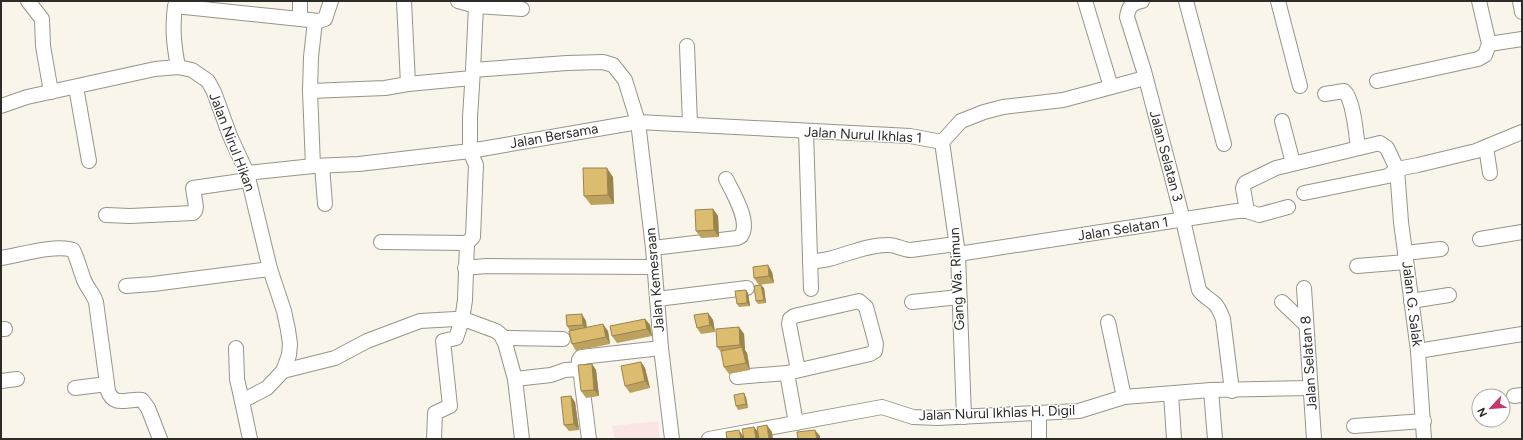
<svg xmlns="http://www.w3.org/2000/svg" width="1523" height="440" viewBox="0 0 1523 440" font-family="Figtree,sans-serif">
<style>
.industrial{fill:#fbe5e4}
.lines{fill:none;stroke-linecap:round;stroke-linejoin:round}
.minor-casing{stroke:#97948a;stroke-width:16}
.minor{stroke:#fff;stroke-width:14}
.wall{fill:#bda25f}
.shaded-wall{fill:#9a844d}
.building{fill:#dcbc6e;stroke:#9a844d}
.labels{text-anchor:middle;dominant-baseline:central;stroke-width:3;stroke-linejoin:round;paint-order:stroke}
.street-label{font-size:14px;fill:#2d2c28;stroke:#fff}
</style>
<rect width="100%" height="100%" fill="#f9f5eb"/>
<path class="industrial" d="M658 421 660 439H615L612 426Z"/>
<g class="lines">
<defs>
<g id="minor">
<path d="M28 1 42 19 43 46 51 92"/>
<path d="M404 1 408 84"/>
<path d="M458 1 476 6 522 9"/>
<path d="M1085 1 1111 87"/>
<path d="M1142 1C1132 3 1128 7 1127 17L1144 71 1183 220 1199 290C1204 297 1210 299 1215 304 1219 308 1221 314 1223 319L1232 391"/>
<path d="M1186 1 1224 144"/>
<path d="M1278 1 1300 86"/>
<path d="M1520 1 1522 12"/>
<path d="M300 19V1"/>
<path d="M1489 44 1522 39"/>
<path d="M687 46 690 124"/>
<path d="M178 67C174 45 172 29 175 6L319 21 325 19 331 1"/>
<path d="M473 70 476 6"/>
<path d="M1377 81 1478 59 1485 55 1489 44 1479 1"/>
<path d="M76 87 89 161"/>
<path d="M310 91 385 88 408 84 472 78"/>
<path d="M1325 94 1344 91C1354 100 1356 135 1358 148"/>
<path d="M1 106 27 97 155 69 178 67 192 70 208 81 214 92 230 136 247 173 270 269 284 311 288 330 290 344 289 355 283 371 267 388 242 401 250 439"/>
<path d="M1282 121 1293 163"/>
<path d="M806 131 811 289"/>
<path d="M942 142 958 254 964 417"/>
<path d="M1486 147 1490 173"/>
<path d="M313 166 310 91 311 57 315 21"/>
<path d="M322 166 325 204"/>
<path d="M1397 169 1418 165 1476 151 1522 132"/>
<path d="M247 173 313 166 359 164 470 151 638 122 910 136 942 142 961 121 984 112 1003 107 1063 100 1145 78"/>
<path d="M1304 193 1388 176 1397 169"/>
<path d="M1247 211 1243 188 1245 183 1276 168 1380 143 1387 148 1397 169 1401 222 1418 351 1424 439"/>
<path d="M106 215 130 216 193 213 195 211 196 207 193 188 248 180"/>
<path d="M1480 239 1522 232"/>
<path d="M381 242 467 243"/>
<path d="M653 248 737 238 741 236C751 222 733 193 726 179"/>
<path d="M1405 253 1441 249"/>
<path d="M958 254 1237 211H1247L1259 215 1288 207"/>
<path d="M1 258C20 255 55 244 73 250 78 260 80 270 84 280 87 288 93 293 96 302L108 391C114 408 128 398 142 400L148 408 160 439"/>
<path d="M810 262C817 261 823 260 829 259 848 254 867 245 887 245 896 244 902 250 911 250L956 244"/>
<path d="M1357 266 1406 262"/>
<path d="M465 268 486 266 654 267"/>
<path d="M126 286 153 284 270 269"/>
<path d="M1304 288 1314 439"/>
<path d="M657 299 747 288"/>
<path d="M1411 301 1449 295"/>
<path d="M912 302 959 297"/>
<path d="M1282 302 1305 324"/>
<path d="M1108 322 1124 397"/>
<path d="M1 329H5"/>
<path d="M503 338 563 339"/>
<path d="M236 348 237 379 242 401"/>
<path d="M1418 351 1522 334"/>
<path d="M283 371 335 358 367 341 420 321 455 319 469 321 496 331 501 335 505 343 515 379 522 439"/>
<path d="M737 377 787 373"/>
<path d="M515 379 551 375 565 370 580 369"/>
<path d="M1 381 17 379"/>
<path d="M75 388 107 384"/>
<path d="M1211 390 1215 439"/>
<path d="M1171 394 1174 439"/>
<path d="M1514 396 1522 395"/>
<path d="M1039 413V439"/>
<path d="M796 423 787 373 870 354 875 351 876 344 866 307 859 301 794 316 790 319 789 324 798 370"/>
<path d="M1354 426 1424 421"/>
<path d="M434 439 435 413 450 406 443 341 456 338 462 320 465 300 467 243 473 237 476 165 470 151V117L473 70 567 63 603 62 613 65 625 80 638 122 653 248 661 348 672 439"/>
<path d="M589 439 579 360 581 357 661 348"/>
<path d="M709 439 882 407 913 417 937 418 1079 411 1124 397 1211 390 1310 388"/>
</g>
</defs>
<use href="#minor" class="minor-casing"/>
<use href="#minor" class="minor"/>
</g>
<g class="wall">
<path d="M613 177 614 204 591 205 584 196Z"/>
<path d="M713 209 718 216 719 237 701 238 696 231Z"/>
<path d="M772 272 774 283 759 285 754 278Z"/>
<path d="M764 288 766 303 758 304 756 301Z"/>
<path d="M748 293 750 306 739 307 737 304Z"/>
<path d="M708 313 713 320 715 332 701 334 697 328Z"/>
<path d="M645 319 650 325 652 336 617 343 612 336Z"/>
<path d="M586 321 587 328 608 331 610 344 576 351 572 344 570 331 567 326Z"/>
<path d="M739 327 744 334 745 350 747 353 750 370 729 374 724 367 721 352 717 347Z"/>
<path d="M641 362 645 368 650 388 630 393 625 386Z"/>
<path d="M592 364 596 370 599 396 586 398 581 391Z"/>
<path d="M746 397 748 408 738 410 736 406Z"/>
<path d="M575 402 579 430 569 431 564 425Z"/>
</g>
<g class="shaded-wall">
<path d="M607 168 613 177 614 204 608 195Z"/>
<path d="M713 209 718 216 719 237 714 230Z"/>
<path d="M768 265 772 272 774 283 769 276Z"/>
<path d="M761 285 764 288 766 303 764 300Z"/>
<path d="M746 290 748 293 750 306 747 303Z"/>
<path d="M708 313 713 320 715 332 710 325Z"/>
<path d="M582 314 586 321 587 332 583 325Z"/>
<path d="M645 319 650 325 652 336 647 329Z"/>
<path d="M603 324 608 331 610 344 606 337Z"/>
<path d="M739 327 744 334 745 350 747 353 750 370 746 363 743 349 740 345Z"/>
<path d="M641 362 645 368 650 388 645 381Z"/>
<path d="M592 364 596 370 599 396 594 390Z"/>
<path d="M744 393 746 397 748 408 746 404Z"/>
<path d="M571 396 575 402 579 430 574 424Z"/>
<path d="M767 425 772 432 773 439H769Z"/>
<path d="M754 427 759 433V439H756Z"/>
<path d="M739 430 744 437V439H741Z"/>
<path d="M815 430 820 436V439H817Z"/>
</g>
<g class="building">
<path d="M583 168H607L608 195 584 196Z"/>
<path d="M713 209 714 230 696 231 695 210Z"/>
<path d="M768 265 769 276 754 278 753 267Z"/>
<path d="M761 285 764 300 756 301 754 286Z"/>
<path d="M746 290 747 303 737 304 735 291Z"/>
<path d="M708 313 710 325 697 328 694 315Z"/>
<path d="M582 314 583 325 567 326 566 315Z"/>
<path d="M645 319 647 329 612 336 610 326Z"/>
<path d="M603 324 606 337 572 344 569 331Z"/>
<path d="M739 327 740 345 717 347 716 329Z"/>
<path d="M742 347 746 363 724 367 721 351Z"/>
<path d="M641 362 645 381 625 386 621 366Z"/>
<path d="M592 364 594 390 581 391 578 365Z"/>
<path d="M744 393 746 404 736 406 734 395Z"/>
<path d="M571 396 574 424 564 425 561 397Z"/>
<path d="M767 425 769 439H759L757 427Z"/>
<path d="M754 427 756 439H744L742 429Z"/>
<path d="M739 430 741 439H727L726 432Z"/>
<path d="M815 430 817 439H798L797 432Z"/>
</g>
<g class="labels">
<g class="street-label">
<text transform="translate(863 135) rotate(3)">Jalan Nurul Ikhlas 1</text>
<text transform="translate(554 136) rotate(-10)">Jalan Bersama</text>
<text transform="translate(232 142) rotate(69)">Jalan Nirul Hikan</text>
<text transform="translate(1166 156) rotate(75)">Jalan Selatan 3</text>
<text transform="translate(1123 229) rotate(-9)">Jalan Selatan 1</text>
<text transform="translate(957 279) rotate(-93)">Gang Wa. Rimun</text>
<text transform="translate(655 280) rotate(-95)">Jalan Kemesraan</text>
<text transform="translate(1412 304) rotate(83)">Jalan G. Salak</text>
<text transform="translate(1309 363) rotate(-94)">Jalan Selatan 8</text>
<text transform="translate(997 413) rotate(-2)">Jalan Nurul Ikhlas H. Digil</text>
</g>
</g>
<rect width="1523" height="440" fill="none" stroke="#2d2c28" stroke-width="4"/>
<g transform="translate(1491 408) rotate(244)"><circle r="19" fill="#ffffff" stroke="#ababa9"/>
<path d="M0-3L7 15L0 10L-7 15Z" fill="#c4386d"/>
<text y="-6" font-size="11" font-weight="bold" text-anchor="middle" fill="#2d2c28">N</text>
</g>
</svg>
